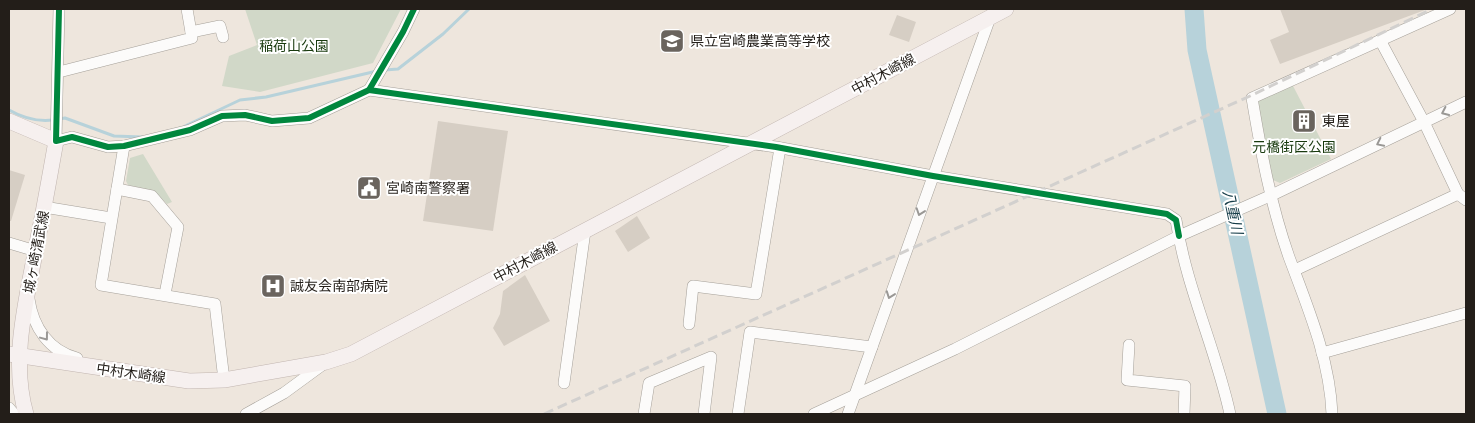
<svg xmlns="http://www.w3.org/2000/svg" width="1475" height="423" viewBox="0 0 1475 423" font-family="'PT Sans Narrow','Noto Sans JP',sans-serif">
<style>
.green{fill:#d1d8c8}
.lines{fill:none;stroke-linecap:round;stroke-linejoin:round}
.stream{stroke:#b7d2da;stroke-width:3}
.river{stroke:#b7d2da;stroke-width:19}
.building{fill:#d6cec4}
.minor-casing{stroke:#a5a099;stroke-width:12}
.major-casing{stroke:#c1b5b0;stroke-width:16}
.minor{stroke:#fcfbfa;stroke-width:11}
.major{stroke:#f6f0ef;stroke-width:15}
.rail{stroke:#d2d0ce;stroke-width:3;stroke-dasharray:10 5;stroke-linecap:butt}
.cycleway-casing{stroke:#fff;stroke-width:9}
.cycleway{stroke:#00873e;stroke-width:6}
.oneway{stroke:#9a9895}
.labels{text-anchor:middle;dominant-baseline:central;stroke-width:4;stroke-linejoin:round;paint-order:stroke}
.poi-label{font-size:14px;fill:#231e19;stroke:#fff;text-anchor:start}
.park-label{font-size:14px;fill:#183a0e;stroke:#fff}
.street-label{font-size:14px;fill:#231e19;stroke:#fff}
.water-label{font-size:15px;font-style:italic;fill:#153c48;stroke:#fff}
</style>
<rect width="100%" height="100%" fill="#eee6dd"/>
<g class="green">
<path d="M245 9H401L373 63 260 92 222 86 229 56 257 45Z"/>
<path d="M1292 84 1331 159 1280 183 1273 180 1256 99Z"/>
<path d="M143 154 172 202 167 204 154 191 128 185 126 181 130 158Z"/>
</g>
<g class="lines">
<g class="stream">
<path d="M385 70 398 69 443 34 469 9"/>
<path d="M9 110C23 118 37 122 53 120"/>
<path d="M59 119 65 118 114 136 142 137"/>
<path d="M185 126 240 100 266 97 377 71"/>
</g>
<path class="river" d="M1194 9 1197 50 1277 414"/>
</g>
<g class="building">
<path d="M1280 9H1425V10L1280 64 1270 40 1289 32Z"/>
<path d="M897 15 916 22 909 42 889 35Z"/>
<path d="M1307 114 1308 128H1300L1299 115Z"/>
<path d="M438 121 508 131 493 231 423 221Z"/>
<path d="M9 170 25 175 11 221H9Z"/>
<path d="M637 216 650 238 628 252 615 231Z"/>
<path d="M525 275 550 321 504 346 493 328 500 314 503 291Z"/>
</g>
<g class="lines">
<defs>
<g id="minor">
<path d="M59 9 56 141 72 137 108 147 124 146 190 130 222 116 245 115 272 121 309 118 369 90 403 32 414 9"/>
<path d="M191 32 220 26 223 37"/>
<path d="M1380 40 1424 122 1458 194 1466 200"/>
<path d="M59 72 192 38 187 9"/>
<path d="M369 90 776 147 933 176 1167 214 1176 220C1186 287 1216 349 1230 414"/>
<path d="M124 146 101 285 215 304 224 380"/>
<path d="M117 189 152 196 178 227 165 294"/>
<path d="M44 207 111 218"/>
<path d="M9 243 36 251"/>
<path d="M1295 270 1458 194"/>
<path d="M29 299C33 327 49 351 77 358"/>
<path d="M689 324 693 286 756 294 780 148"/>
<path d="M1129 345 1127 380 1185 386 1184 414"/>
<path d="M1322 353 1466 313"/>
<path d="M564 383 585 231"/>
<path d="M9 408 14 414"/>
<path d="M246 414 284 393 325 363"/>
<path d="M644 414 649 383 711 357 704 414"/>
<path d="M738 414 750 332 872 347"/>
<path d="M814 414 955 349 1179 236 1272 195 1466 102"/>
<path d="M848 414 991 15"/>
<path d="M1332 414C1330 360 1308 308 1289 257 1271 206 1261 152 1252 98L1450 9"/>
</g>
<g id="major">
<path d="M9 121 56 141C50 175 44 209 37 243 27 298 10 359 26 414"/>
<path d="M9 354 189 381 224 380 326 362 351 354 1006 9"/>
</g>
</defs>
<use href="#minor" class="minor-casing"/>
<use href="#major" class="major-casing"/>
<use href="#minor" class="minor"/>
<use href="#major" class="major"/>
<path class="rail" d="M544 414 1250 96 1432 9"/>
<defs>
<g id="cycleway">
<path d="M59 9 56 141 72 137 108 147 124 146 190 130 222 116 245 115 272 121 309 118 369 90 403 32 414 9"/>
<path d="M369 90 776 147 933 176 1167 214 1176 220 1179 236"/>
</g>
</defs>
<use href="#cycleway" class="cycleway-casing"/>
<use href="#cycleway" class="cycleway"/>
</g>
<defs><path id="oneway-chevron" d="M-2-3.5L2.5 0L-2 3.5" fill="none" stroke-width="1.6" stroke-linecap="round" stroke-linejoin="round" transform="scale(1.25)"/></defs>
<g class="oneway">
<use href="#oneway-chevron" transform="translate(1445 112) rotate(155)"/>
<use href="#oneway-chevron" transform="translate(1380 143) rotate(154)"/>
<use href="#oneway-chevron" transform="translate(920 212) rotate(109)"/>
<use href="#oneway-chevron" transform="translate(890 295) rotate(110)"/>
<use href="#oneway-chevron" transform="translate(45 337) rotate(53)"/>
</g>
<defs>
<symbol id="school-square" viewBox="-11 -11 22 22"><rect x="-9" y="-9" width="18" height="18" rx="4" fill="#6a645e" stroke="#fff"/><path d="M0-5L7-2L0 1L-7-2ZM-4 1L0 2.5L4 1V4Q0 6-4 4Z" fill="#fff"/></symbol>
<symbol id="building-square" viewBox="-11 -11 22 22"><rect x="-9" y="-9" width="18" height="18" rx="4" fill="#6a645e" stroke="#fff"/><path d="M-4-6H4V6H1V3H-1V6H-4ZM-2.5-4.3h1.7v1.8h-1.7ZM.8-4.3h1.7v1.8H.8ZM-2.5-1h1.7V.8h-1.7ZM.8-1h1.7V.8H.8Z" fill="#fff"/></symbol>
<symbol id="civic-square" viewBox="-11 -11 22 22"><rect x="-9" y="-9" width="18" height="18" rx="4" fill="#6a645e" stroke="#fff"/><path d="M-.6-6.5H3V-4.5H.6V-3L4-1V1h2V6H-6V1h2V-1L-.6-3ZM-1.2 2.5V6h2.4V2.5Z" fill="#fff"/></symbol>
<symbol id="hospital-square" viewBox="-11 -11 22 22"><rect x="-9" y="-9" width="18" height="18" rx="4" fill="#6a645e" stroke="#fff"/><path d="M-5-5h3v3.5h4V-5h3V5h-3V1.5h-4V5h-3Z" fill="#fff"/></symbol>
</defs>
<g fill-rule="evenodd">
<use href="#school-square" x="658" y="27" width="28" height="28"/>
<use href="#building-square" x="1290" y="107" width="28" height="28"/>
<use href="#civic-square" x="355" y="174" width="28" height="28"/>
<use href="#hospital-square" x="259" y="272" width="28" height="28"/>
</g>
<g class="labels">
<g class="poi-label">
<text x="690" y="41">県立宮崎農業高等学校</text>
<text x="1322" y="121">東屋</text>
<text x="386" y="188">宮崎南警察署</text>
<text x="290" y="286">誠友会南部病院</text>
</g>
<g class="park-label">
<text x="294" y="46">稲荷山公園</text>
<text x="1294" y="147">元橋街区公園</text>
</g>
<g class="street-label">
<text transform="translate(883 74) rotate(-28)">中村木崎線</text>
<text transform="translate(36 252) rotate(-79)">城ヶ崎清武線</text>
<text transform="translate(525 262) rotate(-28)">中村木崎線</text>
<text transform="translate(131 373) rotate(8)">中村木崎線</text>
</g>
<g class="water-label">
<text transform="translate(1233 212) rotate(78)">八重川</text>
</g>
</g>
<rect width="1475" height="423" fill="none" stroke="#231e19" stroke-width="20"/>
</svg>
